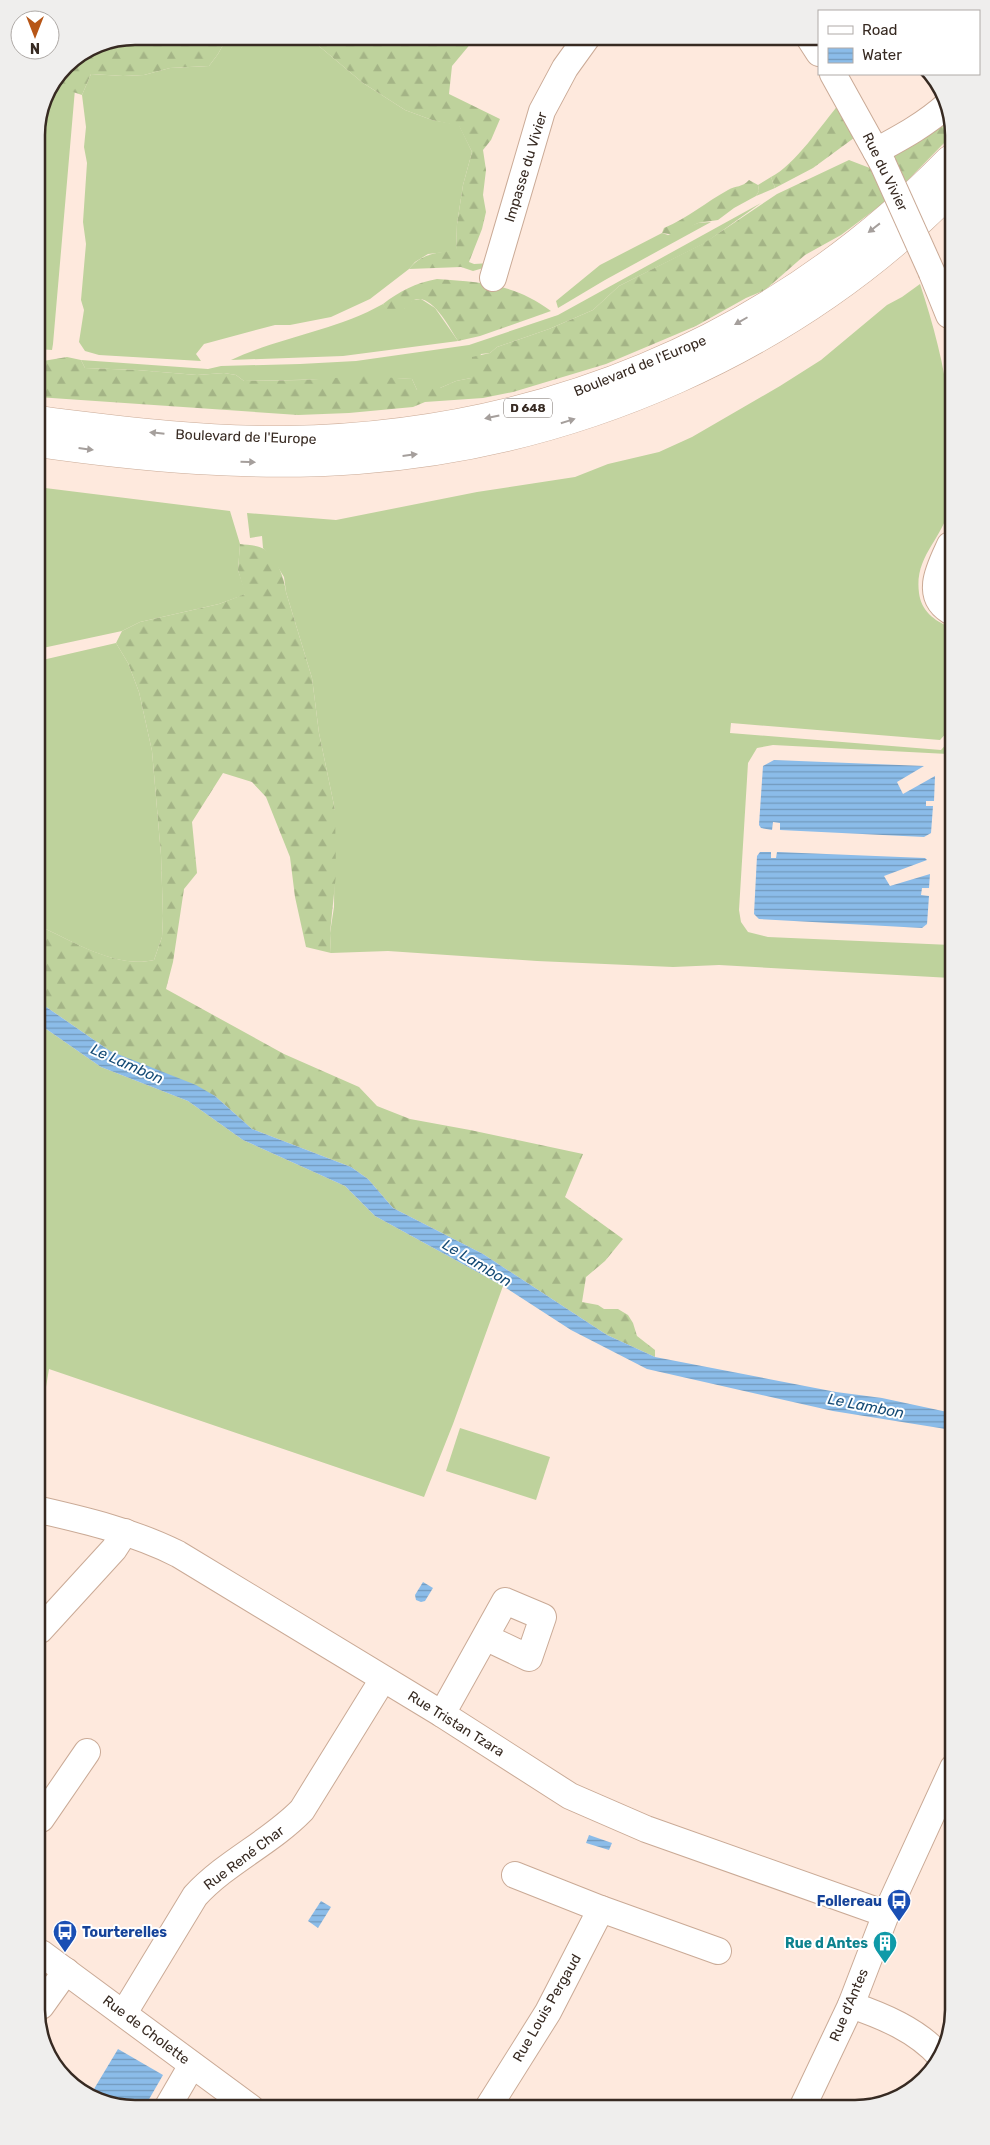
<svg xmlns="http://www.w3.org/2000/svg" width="990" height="2145" viewBox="0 0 990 2145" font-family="Rubik,sans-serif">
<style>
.grass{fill:#bed29c}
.forest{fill:url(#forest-firs)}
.water{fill:url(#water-rules)}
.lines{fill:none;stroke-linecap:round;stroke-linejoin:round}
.minor-casing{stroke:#caaa96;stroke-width:28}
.highway-casing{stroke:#caaa96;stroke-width:29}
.minor{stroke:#fff;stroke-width:26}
.highway{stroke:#fff;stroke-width:28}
.minor-bridge-casing{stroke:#caaa96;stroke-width:28;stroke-linecap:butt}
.minor-bridge{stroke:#fff;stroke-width:26}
.oneway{fill:#a59f9c}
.labels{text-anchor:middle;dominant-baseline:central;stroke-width:4;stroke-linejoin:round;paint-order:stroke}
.shield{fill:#fff;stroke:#736a64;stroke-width:1}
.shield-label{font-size:12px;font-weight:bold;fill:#372a22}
.street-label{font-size:14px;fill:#372a22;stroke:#fff}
.transit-label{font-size:14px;font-weight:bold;fill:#164399;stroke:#fff;text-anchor:end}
.culture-label{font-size:14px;font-weight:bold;fill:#0d838f;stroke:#fff;text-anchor:end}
.water-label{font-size:15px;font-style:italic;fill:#154b76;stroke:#fff}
.rim{fill:none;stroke:#372a22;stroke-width:2.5}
</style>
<defs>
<pattern id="forest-firs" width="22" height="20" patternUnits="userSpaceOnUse" patternTransform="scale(1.25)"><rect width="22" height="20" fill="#bed29c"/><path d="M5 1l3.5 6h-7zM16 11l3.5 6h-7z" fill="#a4b486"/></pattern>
<pattern id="water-rules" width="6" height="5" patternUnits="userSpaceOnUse" patternTransform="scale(1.25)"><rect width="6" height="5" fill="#8bbce9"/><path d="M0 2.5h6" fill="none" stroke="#7299bc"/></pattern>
</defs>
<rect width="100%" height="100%" fill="#fee9dd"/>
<g class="grass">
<path d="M135 36H207L77 66 53 344 52 350 37 349 36 129 44 97 65 65 97 44Z"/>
<path d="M228 36H307L363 83 405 110 432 120 459 125 472 152 463 185 457 224 456 251 428 254 415 262 409 269 370 299 331 317 290 325H275L204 344 196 354 201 361 99 355 85 351 79 342 84 310 81 300 86 244 83 222 87 163 84 147 86 127 82 95 91 74 123 76 144 75 170 68 209 66 218 54Z"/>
<path d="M771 177 775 188 756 196 759 191 758 185Z"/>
<path d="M761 203 705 243 619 286 593 310 549 329 497 347 490 353 481 354 471 378 456 381 440 388 417 390 412 379 391 378 244 381 236 375 224 373 197 375 137 370 85 368 81 360 208 369 221 366 300 364 356 361 469 345 558 315Z"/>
<path d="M711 222 605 280 558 308 556 301 600 265 662 233 668 235 698 223Z"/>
<path d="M920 284C933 324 945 366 949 409 951 428 949 448 949 467 949 480 952 496 949 508 943 539 914 556 919 593 921 610 934 621 950 627V729L940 740 731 723 730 733 941 750 950 740V754H948L773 745 757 748 748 763 739 910 741 922 748 932 768 937 951 945V978L719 965 673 967 537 961 388 951 331 953 330 933 334 907 335 810 319 733 312 678 286 592 284 577 274 561 263 548 262 536 250 538 247 513 336 520 477 492 575 477 608 464 659 452 692 437 780 386 821 360 887 305 902 297Z"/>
<path d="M421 299 435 308 458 341 343 356 231 360C280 337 335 331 383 304L387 309H404L413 300Z"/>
<path d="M37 487 230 511 240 544 238 570 246 594 219 604 140 622 122 631 38 649Z"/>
<path d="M116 643 128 663 139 692 152 751 161 855 163 916 162 937 154 960C115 969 73 941 39 926L38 661Z"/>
<path d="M39 1024 101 1067 188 1101 243 1140 345 1186 375 1216 503 1286 453 1424 424 1497 49 1369 43 1405 40 1403Z"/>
<path d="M460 1428 550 1457 536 1500 446 1471Z"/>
</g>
<g class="forest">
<path d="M156 36H228L218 54 209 66 170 68 144 75 123 76 91 74 82 95 52 85C56 79 60 71 65 66 85 44 127 53 156 36Z"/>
<path d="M307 36H477L452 66 449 94 500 119 491 140 483 150 486 170 483 195 486 212 482 229 469 262 474 264 491 263 487 267 473 271 461 267 409 269C422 253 437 253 456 250L457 224 463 185 472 152 459 126 432 120 405 110 363 83Z"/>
<path d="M840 103 858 135 813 168 775 188 771 177C794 166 823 123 840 103Z"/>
<path d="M948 118 946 141 906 182 892 156 925 138Z"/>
<path d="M849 160 875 170 889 199 841 235 805 255 765 290 746 298 696 326 606 364 513 392 483 398 425 402 413 407 349 413 298 415 37 397V362L67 357 81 360 85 368 137 370 197 375 224 373 236 375 244 381 303 380 366 376 412 379 417 390 429 380 440 388 456 381 471 378 472 357 490 353 497 347 549 329 593 310 619 286 704 243 777 194Z"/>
<path d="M749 180 758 185 759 191 756 196 734 208 718 220 698 223 675 235 662 233 664 228C688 218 706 202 728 190 736 185 742 188 749 180Z"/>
<path d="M437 279C481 282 515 284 551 311L480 336 458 341C450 329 432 293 414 300 411 302 409 306 406 308 400 312 393 310 386 309L383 304C400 291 415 283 437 279Z"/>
<path d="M240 544C247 545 258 545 264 549 277 558 284 577 286 592L312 678 319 733 335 810 336 874 330 933 331 953 306 947 295 897 290 857 266 797 252 782 223 773 192 822 197 873 184 889 173 962 166 989 284 1054 359 1087 377 1106 410 1119 470 1130 583 1154 565 1197 623 1239 605 1261 586 1277 582 1302 598 1305 604 1309H618L628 1315 633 1323 637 1336 655 1350V1357L607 1335 483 1254 393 1208 368 1179 351 1167 252 1129 215 1096 110 1051 39 1002V926C73 941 116 969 154 960L162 937 163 916 161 855 152 751 139 692 128 663 116 643 122 631 140 622 219 604 245 594 238 570Z"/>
</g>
<g class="water">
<path d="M774 760 924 766 897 782 903 794 935 776 934 801H926V806H933L931 833 924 837 780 830V823L773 822 772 830 761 828 759 825 763 766Z"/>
<path d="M760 852H771V858H776L777 852 925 858 927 860 884 876 890 886 930 874 929 888H922L921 895 929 896 927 924 922 928 759 919 754 914 757 856Z"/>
<path d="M39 1002 110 1051 196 1085 215 1096 252 1129 351 1167 368 1179 393 1208 483 1254 607 1335 655 1357 836 1392 882 1398 952 1413V1430L833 1411 647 1369 571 1330 503 1286 375 1216 345 1186 243 1140 188 1101 101 1067 39 1024Z"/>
<path d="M423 1582 433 1588 425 1601 421 1602 416 1600 415 1595Z"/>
<path d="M589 1835 612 1843 609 1850 586 1843Z"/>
<path d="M321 1901 331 1907 318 1928 308 1921Z"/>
<path d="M118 2049 163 2075 144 2108 128 2109 91 2094Z"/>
</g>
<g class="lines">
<defs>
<g id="minor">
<path d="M808 36 819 53"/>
<path d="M833 74 883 164"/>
<path d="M876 151C902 137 926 124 948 104"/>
<path d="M932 273 949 315"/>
<path d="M493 278 542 111 565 68 588 36"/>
<path d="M950 545C940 567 924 595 950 611"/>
<path d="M40 1510C88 1521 134 1532 178 1554L442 1714 570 1796 646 1829 886 1914"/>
<path d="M40 1630 114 1549 125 1532"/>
<path d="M442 1714 505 1601 543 1617 529 1658 485 1637"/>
<path d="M41 1819 87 1752"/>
<path d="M515 1875 601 1909"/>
<path d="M41 1953 251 2108"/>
<path d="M851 2005C883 2016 917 2030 940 2056"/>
<path d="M41 2006 66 1971"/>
<path d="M124 2013 195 1896C226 1862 270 1843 302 1810L383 1679"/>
<path d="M804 2104 851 2005 886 1914 953 1768"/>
<path d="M489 2106 548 2012 601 1909 718 1951"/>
<path d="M167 2108 192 2065"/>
</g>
<g id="highway">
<path d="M37 420C119 430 202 441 285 440 539 436 770 343 949 160"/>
<path d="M37 443C142 458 251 468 358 460 576 444 793 350 949 193"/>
</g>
</defs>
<use href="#minor" class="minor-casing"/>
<use href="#highway" class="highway-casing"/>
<use href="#minor" class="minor"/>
<use href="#highway" class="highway"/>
<defs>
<path id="minor-bridge" d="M883 164 932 273"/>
</defs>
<use href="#minor-bridge" class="minor-bridge-casing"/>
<use href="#minor-bridge" class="minor-bridge"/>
</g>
<defs><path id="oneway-solid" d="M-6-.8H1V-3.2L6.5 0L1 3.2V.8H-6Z" transform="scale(1.25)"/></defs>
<g class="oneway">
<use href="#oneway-solid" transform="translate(874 228) rotate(142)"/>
<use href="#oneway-solid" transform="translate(741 321) rotate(150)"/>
<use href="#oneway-solid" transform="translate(492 417) rotate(168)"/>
<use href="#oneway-solid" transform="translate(568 421) rotate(-17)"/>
<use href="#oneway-solid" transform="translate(157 433) rotate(-174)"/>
<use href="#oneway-solid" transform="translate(86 449) rotate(7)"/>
<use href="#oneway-solid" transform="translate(410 455) rotate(-7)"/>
<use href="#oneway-solid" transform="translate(248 462) rotate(2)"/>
</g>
<defs>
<symbol id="bus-pin" viewBox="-11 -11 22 30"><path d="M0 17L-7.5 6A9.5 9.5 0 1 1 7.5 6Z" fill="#1a4fb4" stroke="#fff"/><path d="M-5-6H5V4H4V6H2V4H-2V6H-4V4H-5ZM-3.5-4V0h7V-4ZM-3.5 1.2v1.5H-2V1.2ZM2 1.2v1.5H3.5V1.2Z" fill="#fff"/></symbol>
<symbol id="building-pin" viewBox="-11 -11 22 30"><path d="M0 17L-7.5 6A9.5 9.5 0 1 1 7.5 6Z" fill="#0f9aa8" stroke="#fff"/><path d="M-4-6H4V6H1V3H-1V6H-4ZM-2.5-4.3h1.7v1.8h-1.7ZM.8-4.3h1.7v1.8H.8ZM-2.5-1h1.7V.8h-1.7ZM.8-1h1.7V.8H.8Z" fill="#fff"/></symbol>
</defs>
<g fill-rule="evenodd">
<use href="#bus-pin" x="885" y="1887" width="28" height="38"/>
<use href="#bus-pin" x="51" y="1918" width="28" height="38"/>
<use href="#building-pin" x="871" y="1929" width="28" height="38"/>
</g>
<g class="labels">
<rect class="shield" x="504" y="398.5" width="48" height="19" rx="4"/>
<g class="shield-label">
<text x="528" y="408">D 648</text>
</g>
<g class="street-label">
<text transform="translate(526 167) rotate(-73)">Impasse du Vivier</text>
<text transform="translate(885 172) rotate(64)">Rue du Vivier</text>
<text transform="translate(640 366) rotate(-22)">Boulevard de l'Europe</text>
<text transform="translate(246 437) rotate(2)">Boulevard de l'Europe</text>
<text transform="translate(456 1724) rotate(32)">Rue Tristan Tzara</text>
<text transform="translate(244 1858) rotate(-37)">Rue René Char</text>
<text transform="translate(849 2005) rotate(-67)">Rue d'Antes</text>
<text transform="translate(547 2008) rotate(-60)">Rue Louis Pergaud</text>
<text transform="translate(146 2030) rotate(37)">Rue de Cholette</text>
</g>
<g class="transit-label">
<text x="882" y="1901">Follereau</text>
<text x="82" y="1932" text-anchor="start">Tourterelles</text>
</g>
<g class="culture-label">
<text x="868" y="1943">Rue d Antes</text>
</g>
<g class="water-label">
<text transform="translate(127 1064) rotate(24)">Le Lambon</text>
<text transform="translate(477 1263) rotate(31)">Le Lambon</text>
<text transform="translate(866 1406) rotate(11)">Le Lambon</text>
</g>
</g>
<path d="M0 0H990V2145H0ZM135 45H855A90 90 0 0 1 945 135V2010A90 90 0 0 1 855 2100H135A90 90 0 0 1 45 2010V135A90 90 0 0 1 135 45Z" fill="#efeeed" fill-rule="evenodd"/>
<path class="rim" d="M135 45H855A90 90 0 0 1 945 135V2010A90 90 0 0 1 855 2100H135A90 90 0 0 1 45 2010V135A90 90 0 0 1 135 45Z"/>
<rect x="818" y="10" width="162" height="65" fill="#ffffff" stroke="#afaaa7"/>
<rect x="828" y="26" width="25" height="8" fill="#ffffff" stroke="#afaaa7"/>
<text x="862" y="35" font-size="15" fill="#372a22">Road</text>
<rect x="828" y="48" width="25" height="15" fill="url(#water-rules)" stroke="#afaaa7"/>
<text x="862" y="60" font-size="15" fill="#372a22">Water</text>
<g transform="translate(35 35) rotate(180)"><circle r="24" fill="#ffffff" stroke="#afaaa7"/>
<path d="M0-4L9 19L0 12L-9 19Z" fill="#b75617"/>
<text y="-8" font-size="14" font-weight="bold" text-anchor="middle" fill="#372a22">N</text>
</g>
</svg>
